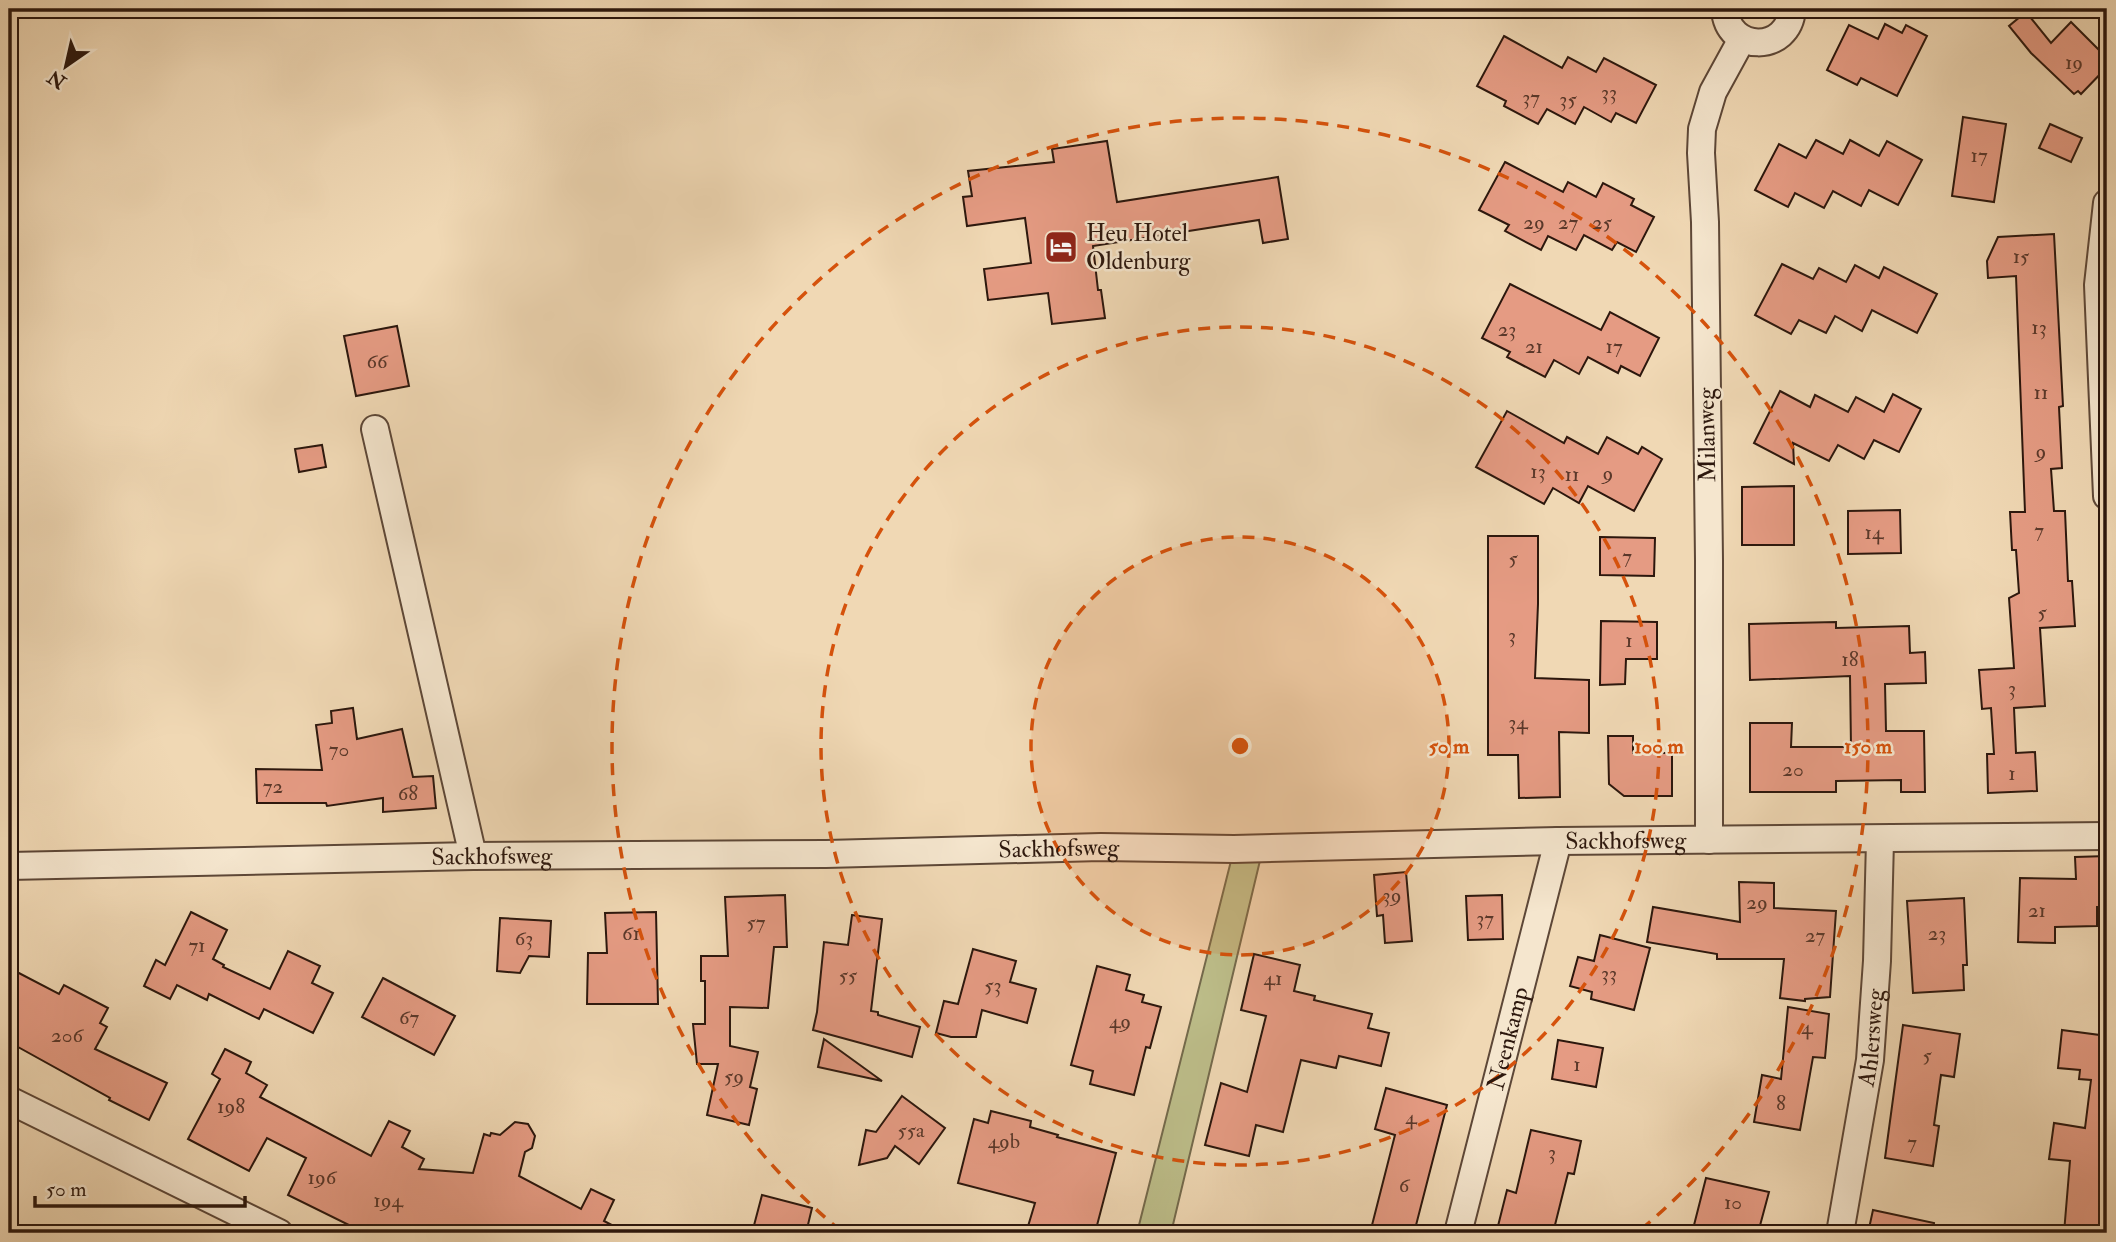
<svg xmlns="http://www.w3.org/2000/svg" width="2116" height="1242" viewBox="0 0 2116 1242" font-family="'IM FELL Double Pica',serif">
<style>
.green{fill:#bdbe8a;stroke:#746a4c;stroke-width:2}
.building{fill:#e59b83;stroke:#2c170d;stroke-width:2}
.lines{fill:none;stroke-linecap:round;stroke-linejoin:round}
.street-casing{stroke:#5d4737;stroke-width:30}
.street{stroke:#f5e6ce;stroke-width:26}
.ring{fill:none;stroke:#d5520c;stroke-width:3.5;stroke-dasharray:12 9}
.labels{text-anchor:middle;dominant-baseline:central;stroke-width:5;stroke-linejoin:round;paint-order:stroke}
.number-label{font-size:21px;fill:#5a382a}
.poi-label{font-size:24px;fill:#2c170d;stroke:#f5e6ce;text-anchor:start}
.street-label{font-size:24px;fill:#2c170d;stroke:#f5e6ce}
.centre{fill:#d5520c;stroke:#f5e6ce;stroke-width:3.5}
.ring-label{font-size:21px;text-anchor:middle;font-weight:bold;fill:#d5520c;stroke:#f5e6ce;stroke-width:5;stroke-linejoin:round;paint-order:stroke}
</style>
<rect width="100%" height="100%" fill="#f0d8b4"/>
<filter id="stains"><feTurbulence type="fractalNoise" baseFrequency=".00286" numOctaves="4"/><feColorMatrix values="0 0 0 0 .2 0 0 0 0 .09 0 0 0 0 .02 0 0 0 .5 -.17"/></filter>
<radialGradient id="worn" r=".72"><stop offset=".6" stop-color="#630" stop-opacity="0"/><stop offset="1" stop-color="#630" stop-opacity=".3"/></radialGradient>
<path class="green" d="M1263 848 1171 1233H1137L1234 849Z"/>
<g class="building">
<path d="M2026 12 2051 43 2071 22 2107 58V67L2081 94 2078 91 2074 94 2031 53 2009 26Z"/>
<path d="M1885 24 1902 33 1906 25 1927 36 1897 96 1861 78 1857 85 1827 70 1849 25 1878 39Z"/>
<path d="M1504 36 1562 68 1568 57 1596 72 1604 58 1656 85 1636 123 1616 113 1611 122 1584 107 1575 124 1547 109 1538 124 1504 106 1506 101 1477 86Z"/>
<path d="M1963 117 2006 124 1994 202 1952 196Z"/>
<path d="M2050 124 2082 138 2071 162 2039 148Z"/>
<path d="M1816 140 1843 154 1850 140 1879 156 1887 141 1922 160 1898 205 1869 190 1861 206 1833 191 1824 208 1795 193 1788 207 1755 190 1779 144 1806 158Z"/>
<path d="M1107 141 1117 202 1278 177 1288 239 1263 243 1259 220 1093 246 1098 290H1101L1105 318 1052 324 1048 293 988 300 984 269 1031 263 1025 218 967 226 963 197 972 196 968 171 1054 162 1052 149Z"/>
<path d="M1505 162 1563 192 1568 182 1596 197 1603 183 1634 199 1631 205 1654 217 1636 252 1617 242 1612 250 1584 235 1576 250 1548 236 1541 250 1505 231 1509 225 1479 210Z"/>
<path d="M2054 234 2063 406 2059 407 2062 468 2051 469 2054 511H2065L2068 581H2072L2075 626 2040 628 2045 706 2014 708 2016 753 2035 752 2037 791 1988 793 1987 754H1994L1991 708 1982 709 1979 670 2014 668 2009 598 2019 593 2016 550H2012L2010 512H2025L2016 276 1988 278 1987 261 1998 237Z"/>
<path d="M1782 264 1813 279 1819 268 1846 282 1855 265 1879 278 1884 267 1937 294 1917 333 1872 310 1862 331 1835 316 1826 333 1799 320 1791 334 1755 315Z"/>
<path d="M1510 284 1601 330 1610 312 1659 338 1640 376 1621 366 1618 373 1588 357 1579 374 1554 360 1545 377 1507 357 1510 352 1482 338Z"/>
<path d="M397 326 409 386 356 396 344 336Z"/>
<path d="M1780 391 1810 407 1815 395 1848 412 1856 397 1884 412 1893 394 1921 409 1899 452 1874 440 1864 459 1838 445 1829 461 1793 443 1794 464 1754 443Z"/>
<path d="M1507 411 1564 443 1567 437 1598 454 1607 437 1638 454 1642 447 1662 459 1634 511 1588 486 1579 503 1553 488 1544 504 1476 467Z"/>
<path d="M322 445 326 467 299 472 295 449Z"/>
<path d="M1794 486V545H1742V487Z"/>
<path d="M1900 510 1901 553 1848 554V511Z"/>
<path d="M1488 536H1538V604L1535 678 1589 680V733L1559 732 1560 797 1519 798 1518 755H1488Z"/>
<path d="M1600 537 1655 538 1654 576 1600 575Z"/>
<path d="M1601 621 1657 622V659H1626L1625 684 1600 685Z"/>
<path d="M1836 622V628L1909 626 1910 653 1925 652 1926 683 1885 684 1886 731H1924L1925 792H1901V780L1836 781V792H1750V723H1792L1791 747H1851L1850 676 1750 680 1749 624Z"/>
<path d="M353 708 357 739 402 729 413 777 433 776 436 808 383 812V798L327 806 326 803H257L256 769 322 770 316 725 332 723 331 711Z"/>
<path d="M1608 736H1633V753H1672V796H1624L1609 784Z"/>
<path d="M2107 856V907H2097V926L2055 927V943L2018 942 2020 878 2076 879 2075 857Z"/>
<path d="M1406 872 1412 941 1385 943 1383 915 1377 916 1374 875Z"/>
<path d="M1739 882 1774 883V908L1836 911 1830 997 1805 999V1001L1780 998 1784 959H1717V954L1647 942 1653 907 1740 922Z"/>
<path d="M785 895 787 947H774L768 1008 730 1007V1046L758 1052 750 1087 757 1089 749 1125 707 1115 718 1064H697L693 1024H705V981H701V956H728L725 897Z"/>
<path d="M1502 895 1503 939 1468 940 1466 896Z"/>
<path d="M1964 898 1967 965H1963L1964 990 1913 993 1907 901Z"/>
<path d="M191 912 227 930 213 959 224 965 223 967 270 989 288 951 320 966 312 983 333 993 313 1033 264 1009 259 1019 209 994 207 1000 177 985 170 999 144 986 156 960 165 965Z"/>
<path d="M656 912 658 1004H587L588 953H607L605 913Z"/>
<path d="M852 915 882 919 871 1011 878 1012V1015L920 1027 912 1057 813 1030 817 1012 824 942 848 945Z"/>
<path d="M500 918 551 921 549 957 529 956 520 973 497 971Z"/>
<path d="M1600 935 1650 948 1634 1010 1591 999 1592 992 1570 986 1578 957 1594 961Z"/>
<path d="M973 949 1016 961 1010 982 1036 989 1027 1023 982 1010 976 1037H951L936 1033 944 1001 958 1004Z"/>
<path d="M1254 954 1300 965 1294 991 1315 996 1314 1000 1372 1014 1368 1028 1389 1033 1381 1066 1339 1056 1336 1068 1301 1060 1283 1132 1256 1125 1249 1156 1205 1145 1221 1083 1247 1092 1266 1016 1241 1010Z"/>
<path d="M1097 966 1130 975 1126 990 1144 995 1142 1002 1161 1007 1150 1048 1146 1047 1134 1095 1090 1084 1093 1071 1071 1065Z"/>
<path d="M15 971 59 994 64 985 108 1008 100 1023 107 1027 95 1049 167 1083 149 1120 109 1100 110 1098 9 1042V983Z"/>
<path d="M383 978 455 1016 434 1055 362 1017Z"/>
<path d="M1788 1007 1829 1014 1825 1058 1813 1057 1800 1130 1754 1122 1762 1075 1781 1079Z"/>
<path d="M1903 1025 1960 1034 1954 1077 1941 1075 1934 1125 1939 1126 1933 1166 1885 1158Z"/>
<path d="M2062 1030 2107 1036V1233H2064L2070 1161 2049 1159 2054 1123 2085 1128 2091 1080 2079 1079 2080 1070 2058 1068Z"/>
<path d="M824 1039 882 1081 818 1067Z"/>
<path d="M1558 1040 1603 1048 1596 1087 1552 1079Z"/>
<path d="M225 1049 251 1062 246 1073 267 1085 260 1097 371 1156 389 1121 410 1131 402 1147 424 1159 419 1169 473 1173 484 1134 490 1136 491 1133 500 1135 515 1122 528 1124 535 1136 532 1148 525 1152 519 1176 581 1209 591 1189 614 1200 604 1221 627 1233H455L419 1227 416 1233H365L288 1195 306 1158 267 1138 249 1171 188 1139 220 1079 212 1074Z"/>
<path d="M1386 1088 1447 1105 1414 1233H1370L1395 1135 1375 1129Z"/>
<path d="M902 1096 945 1128 919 1164 895 1146 887 1158 859 1165 866 1130 876 1132Z"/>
<path d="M991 1111 1031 1121 1030 1127 1058 1135 1057 1137 1116 1153 1095 1233H1026L1035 1203 958 1183 974 1119 988 1123Z"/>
<path d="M1531 1130 1581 1141 1574 1174 1568 1173 1553 1233H1528L1498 1226 1507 1190 1516 1193Z"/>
<path d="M1706 1178 1769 1192 1758 1233H1692Z"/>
<path d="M762 1195 812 1208 806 1233H752Z"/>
<path d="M1873 1210 1934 1223 1933 1233H1868Z"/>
</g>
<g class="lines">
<defs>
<g id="street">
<path d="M1725 9C1727 53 1789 54 1792 9"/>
<path d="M2107 203 2098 285 2107 496"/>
<path d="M375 429 473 856"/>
<path d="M1709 840V560L1705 222 1701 153 1702 129 1713 92 1742 39"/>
<path id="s1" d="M9 866 473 856 826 854 1101 847 1234 849 1558 841 2107 836"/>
<path d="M9 1100 279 1233"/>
<path id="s2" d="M1458 1233 1558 841"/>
<path id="s3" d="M1840 1233 1870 1060 1877 961 1880 840"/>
</g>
</defs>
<use href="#street" class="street-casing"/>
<use href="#street" class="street"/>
</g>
<circle cx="1240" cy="746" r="209" fill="#d5520c" fill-opacity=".12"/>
<g class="ring">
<circle cx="1240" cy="746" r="209"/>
<circle cx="1240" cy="746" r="419"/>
<path d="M841 1231A628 628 0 1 1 1639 1231"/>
</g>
<defs>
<symbol id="hotel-square" viewBox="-11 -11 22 22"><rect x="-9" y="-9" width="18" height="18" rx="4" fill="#8f2418" stroke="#f5e6ce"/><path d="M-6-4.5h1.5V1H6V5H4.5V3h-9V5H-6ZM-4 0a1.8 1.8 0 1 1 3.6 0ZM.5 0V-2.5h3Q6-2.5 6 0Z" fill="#fff"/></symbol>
</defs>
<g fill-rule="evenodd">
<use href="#hotel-square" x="1042" y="228" width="38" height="38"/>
</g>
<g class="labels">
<g class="number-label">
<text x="2074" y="62">19</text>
<text x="1609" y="92">33</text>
<text x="1531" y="97">37</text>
<text x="1568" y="99">35</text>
<text x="1979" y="155">17</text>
<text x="1534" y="222">29</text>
<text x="1568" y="222">27</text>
<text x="1602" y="222">25</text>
<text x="2021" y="256">15</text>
<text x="2039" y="327">13</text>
<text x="1507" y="329">23</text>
<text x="1534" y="346">21</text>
<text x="1614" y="346">17</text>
<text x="377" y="361">66</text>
<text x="2041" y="392">11</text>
<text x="2041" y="451">9</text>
<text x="1538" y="471">13</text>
<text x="1608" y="473">9</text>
<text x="1572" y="474">11</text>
<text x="2039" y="530">7</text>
<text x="1874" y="532">14</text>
<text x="1627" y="556">7</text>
<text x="1513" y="558">5</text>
<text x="2042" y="612">5</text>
<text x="1512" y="635">3</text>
<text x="1629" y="640">1</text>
<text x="1850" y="659">18</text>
<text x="2012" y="688">3</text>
<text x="1518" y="722">34</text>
<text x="339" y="749">70</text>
<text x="1793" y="769">20</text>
<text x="2012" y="773">1</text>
<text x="273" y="786">72</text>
<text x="408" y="793">68</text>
<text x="1392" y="895">39</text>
<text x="1757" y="902">29</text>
<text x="2037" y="910">21</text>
<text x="1485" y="918">37</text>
<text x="756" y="922">57</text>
<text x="631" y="933">61</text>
<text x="1937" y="933">23</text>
<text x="1815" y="935">27</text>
<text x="524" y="938">63</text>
<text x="197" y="945">71</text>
<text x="1609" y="973">33</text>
<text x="848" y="975">55</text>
<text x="1273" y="978">41</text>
<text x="993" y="985">53</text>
<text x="409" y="1017">67</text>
<text x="1120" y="1021">49</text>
<text x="1807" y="1027">4</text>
<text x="67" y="1035">206</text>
<text x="1927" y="1055">5</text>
<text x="1577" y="1064">1</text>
<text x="734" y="1076">59</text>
<text x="1781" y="1103">8</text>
<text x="231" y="1106">198</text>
<text x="1411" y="1117">4</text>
<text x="911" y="1130">55a</text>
<text x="1004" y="1141">49b</text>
<text x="1912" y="1142">7</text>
<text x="1552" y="1152">3</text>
<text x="322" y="1177">196</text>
<text x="1404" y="1185">6</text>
<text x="388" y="1200">194</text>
<text x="1733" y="1202">10</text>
</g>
<g class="poi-label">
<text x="1086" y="233">Heu Hotel<tspan x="1086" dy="28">Oldenburg</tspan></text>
</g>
<g class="street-label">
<text transform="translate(1707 435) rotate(-91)">Milanweg</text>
<text stroke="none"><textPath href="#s1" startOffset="1617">Sackhofsweg</textPath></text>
<text stroke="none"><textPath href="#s1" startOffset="1050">Sackhofsweg</textPath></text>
<text stroke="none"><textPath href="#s1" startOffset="483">Sackhofsweg</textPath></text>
<text stroke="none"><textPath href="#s2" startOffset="201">Neenkamp</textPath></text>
<text stroke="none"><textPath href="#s3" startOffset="198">Ahlersweg</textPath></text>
</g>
</g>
<circle cx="1240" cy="746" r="10" class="centre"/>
<g class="ring-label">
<text x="1449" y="753">50 m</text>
<text x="1659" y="753">100 m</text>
<text x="1868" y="753">150 m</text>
</g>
<rect width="2116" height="1242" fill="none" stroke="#f0d8b4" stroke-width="35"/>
<rect x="10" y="10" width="2095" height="1221" fill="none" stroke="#2c170d" stroke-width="3.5"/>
<rect x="18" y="18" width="2081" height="1207" fill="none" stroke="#2c170d" stroke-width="2"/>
<g transform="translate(66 66) rotate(214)" stroke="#f5e6ce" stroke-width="5" paint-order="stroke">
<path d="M0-5L12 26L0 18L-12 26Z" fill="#2c170d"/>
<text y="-10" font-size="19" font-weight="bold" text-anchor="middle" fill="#2c170d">N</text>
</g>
<path d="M35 1196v10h210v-10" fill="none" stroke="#2c170d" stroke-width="3.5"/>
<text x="46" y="1196" font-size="21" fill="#2c170d" stroke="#f5e6ce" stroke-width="5" paint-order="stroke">50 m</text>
<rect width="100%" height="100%" filter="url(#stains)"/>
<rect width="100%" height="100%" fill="url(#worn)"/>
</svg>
